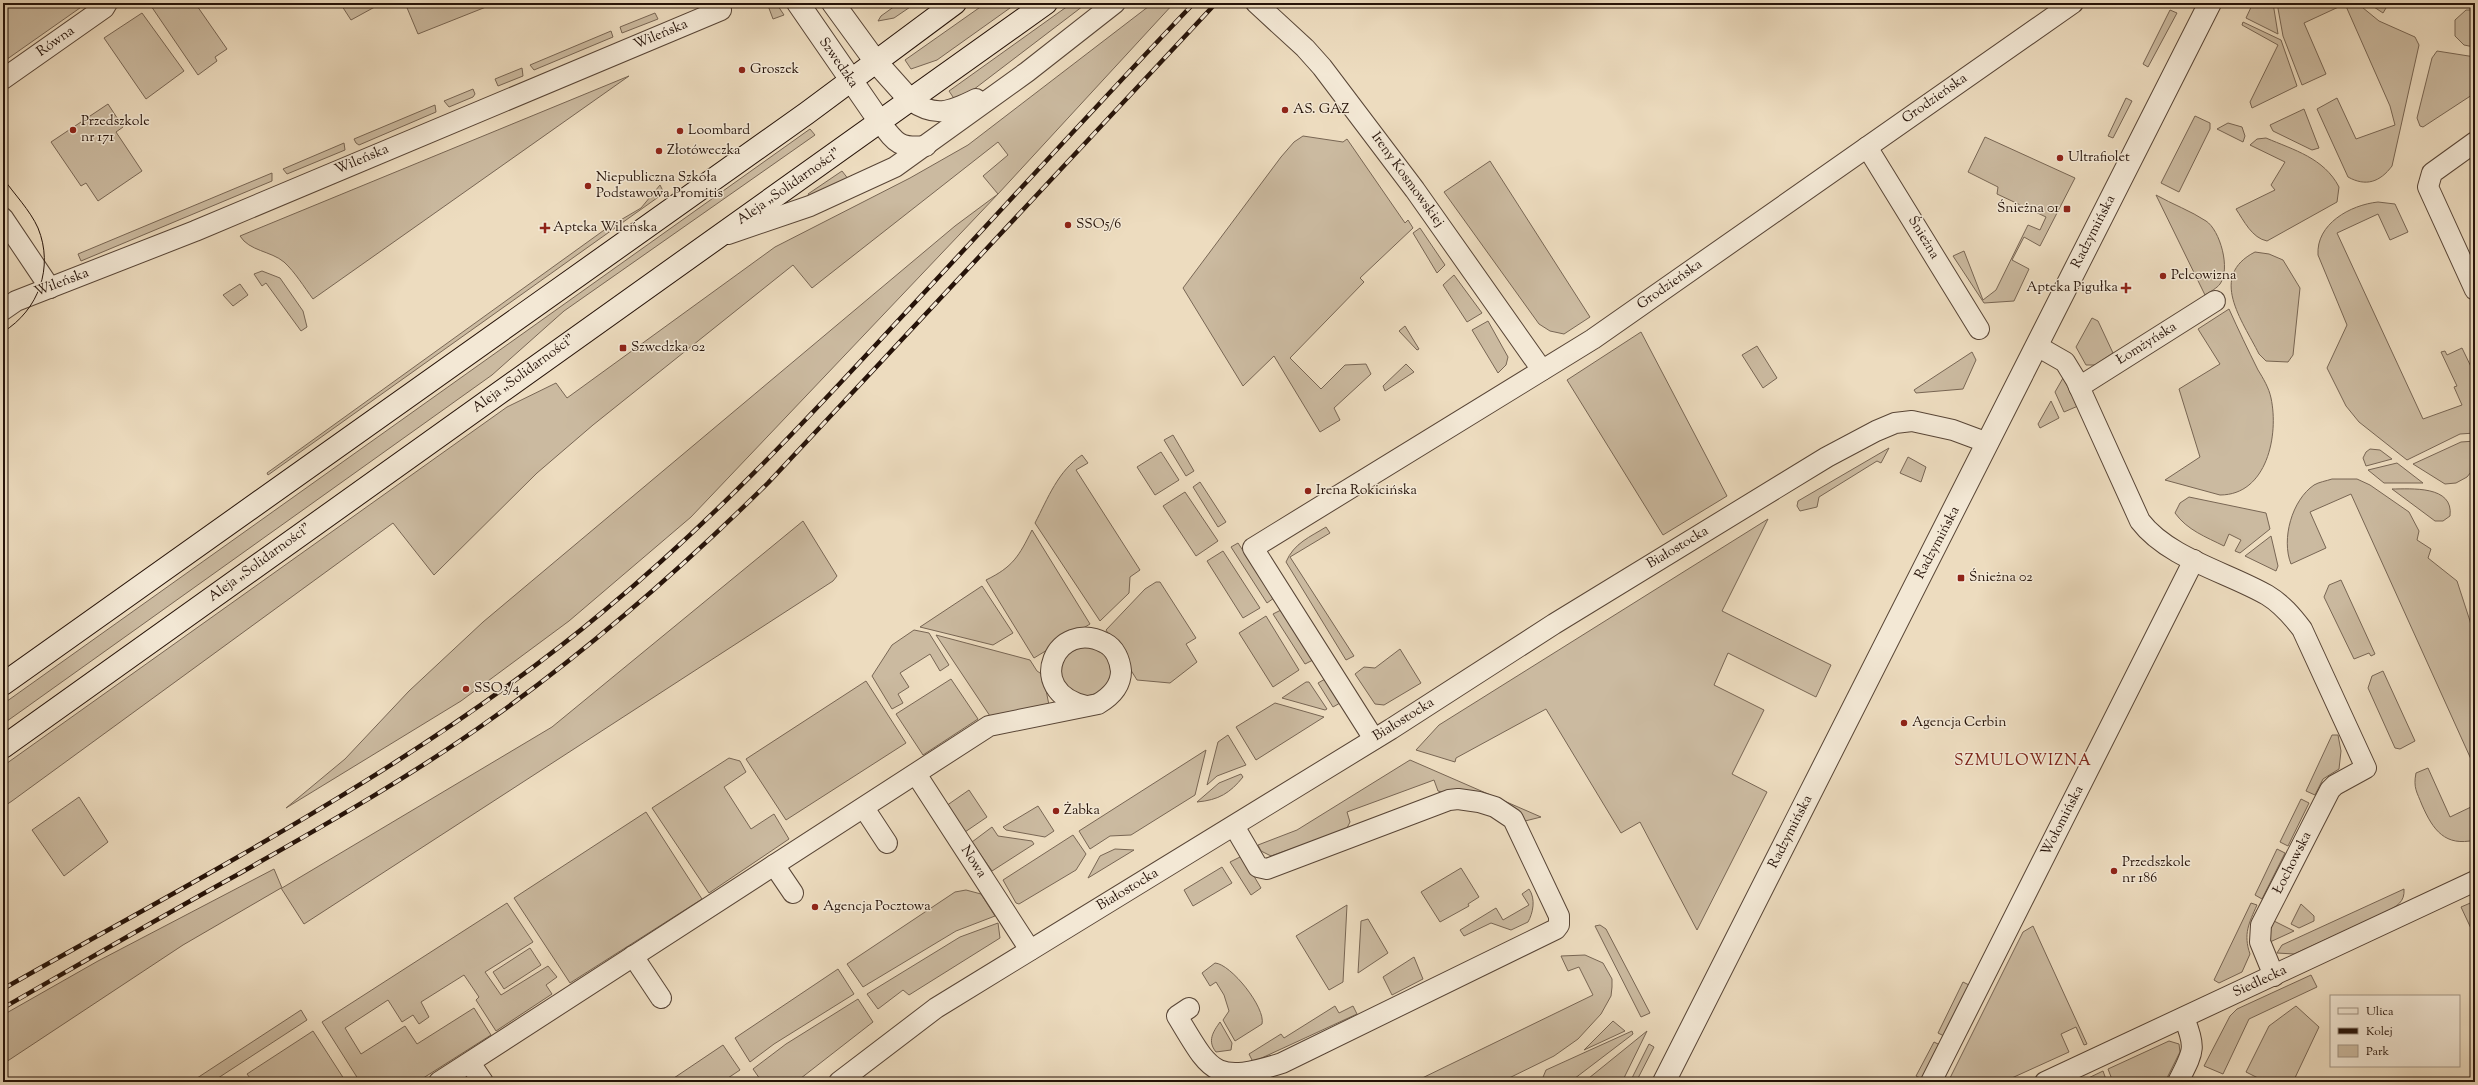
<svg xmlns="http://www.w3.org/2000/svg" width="2478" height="1085" viewBox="0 0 2478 1085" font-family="'Sorts Mill Goudy',serif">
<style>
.green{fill:#cbbaa0;stroke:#786654}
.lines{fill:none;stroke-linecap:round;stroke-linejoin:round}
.minor-casing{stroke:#584536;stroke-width:22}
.tertiary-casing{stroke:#584536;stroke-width:24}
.secondary-casing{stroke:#261309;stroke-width:24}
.minor{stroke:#f3e8d5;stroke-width:20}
.tertiary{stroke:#f3e8d5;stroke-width:22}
.secondary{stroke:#f3e8d5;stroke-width:22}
.tram{stroke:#261309;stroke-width:1}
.rail-casing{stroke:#261309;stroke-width:4.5}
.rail{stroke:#f3e8d5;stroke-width:3;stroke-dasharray:9;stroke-linecap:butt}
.poi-dot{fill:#8f2418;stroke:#f3e8d5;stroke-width:1.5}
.labels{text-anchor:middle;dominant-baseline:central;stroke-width:3;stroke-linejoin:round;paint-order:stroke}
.street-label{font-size:14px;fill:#261309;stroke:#f3e8d5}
.poi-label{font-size:14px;fill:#261309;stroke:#f3e8d5;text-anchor:start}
.quarter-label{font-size:16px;letter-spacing:1px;fill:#7a1f14;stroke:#f3e8d5}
</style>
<rect width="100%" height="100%" fill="#eddcbf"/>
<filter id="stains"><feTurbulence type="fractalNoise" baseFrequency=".005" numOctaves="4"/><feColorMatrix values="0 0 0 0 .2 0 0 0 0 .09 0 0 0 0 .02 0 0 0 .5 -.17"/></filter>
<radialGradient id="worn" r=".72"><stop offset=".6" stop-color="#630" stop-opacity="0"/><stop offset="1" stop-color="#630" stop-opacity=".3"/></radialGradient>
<g class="green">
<path d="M6 3H87L3 62V5Z"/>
<path d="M149 3H195L227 49 215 57 217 61 198 75Z"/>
<path d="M340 3H382L351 20Z"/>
<path d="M405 3H496L418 34Z"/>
<path d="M767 3H776L784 15 773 19Z"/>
<path d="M899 3H916L894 18 878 21 881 16Z"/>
<path d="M986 3H1017L937 60 911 69 905 60Z"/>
<path d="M1072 3H1087L969 93 955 100 949 91Z"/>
<path d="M1153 3H1174L998 194 691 517 569 621 461 701 286 808 345 759 409 691 483 622 955 226 998 194 983 176 1008 155 998 142 812 288 793 265 593 425 537 473 434 575 393 523 12 801 6 805 3 802V766L507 407 556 383 567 398 775 247 910 178 968 145Z"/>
<path d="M2253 3H2273L2278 34 2246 18Z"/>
<path d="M2277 3H2357L2379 21 2415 37 2419 45 2392 166C2380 182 2366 187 2348 177L2317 109 2337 98 2356 139 2395 125 2390 106 2345 4 2304 23 2326 74 2302 85 2283 36Z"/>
<path d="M2368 3H2389L2383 13Z"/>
<path d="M2170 10 2177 13 2148 67 2143 64Z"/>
<path d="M2466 10H2475L2474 47 2464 45 2455 36V20Z"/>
<path d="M142 13 184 71 146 99 104 38Z"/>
<path d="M655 13 658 19 622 33 620 27Z"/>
<path d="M2243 22 2281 40 2297 86 2252 108 2250 102 2278 45 2242 25Z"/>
<path d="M611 31 613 37 534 70 530 65Z"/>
<path d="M2437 51 2475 57V93L2423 127 2420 126 2417 118 2432 58Z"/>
<path d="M522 68 523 76 498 86 495 79Z"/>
<path d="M629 76 313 299C304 287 295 272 284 262 271 251 249 251 240 236Z"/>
<path d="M473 89 475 94 473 97 449 107 444 101Z"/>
<path d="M2126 98 2132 101 2113 138 2108 136Z"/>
<path d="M108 104 123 127 116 132 142 171 98 201 86 183 81 186 51 142Z"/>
<path d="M435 105 436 112 359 145 356 143 354 139Z"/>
<path d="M2304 109 2319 148 2312 150 2273 131 2270 125Z"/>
<path d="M2195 116 2210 123V129L2179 192 2161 183Z"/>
<path d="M2228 123 2242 127 2245 136 2243 142 2217 129Z"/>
<path d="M810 129 815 135 564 311 492 375 3 724V704Z"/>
<path d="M1303 136 1343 142 1347 139 1405 223 1408 220 1413 228 1360 278 1364 282 1290 358 1321 389 1345 365 1366 364 1371 374 1334 408 1340 420 1320 432 1274 356 1243 386 1183 288 1281 157 1294 142Z"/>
<path d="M1985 137 2075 178 2040 246 2024 237 2012 260 2029 269 2014 301 1984 303 1953 256 1964 251 1983 300 1996 290 2028 225 2040 230 2046 217 1997 194 1998 187 1968 172Z"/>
<path d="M2266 138C2294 150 2324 158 2339 187L2337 202 2267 241C2252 238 2244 221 2236 209L2275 190 2271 185 2285 162 2250 145 2257 139Z"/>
<path d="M344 143 345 150 287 174 283 169Z"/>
<path d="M1490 161 1590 317 1564 334 1550 331 1539 324 1444 192Z"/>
<path d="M842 171 849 180 810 197 808 194Z"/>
<path d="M272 173V181L81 261 78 254Z"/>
<path d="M660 185 664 193 268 475 267 473 607 228 641 208Z"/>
<path d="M2156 195C2172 204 2191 211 2206 221 2220 230 2231 269 2220 284 2217 288 2210 292 2205 295Z"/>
<path d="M2378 202 2395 204 2408 232 2390 240 2378 214 2337 233 2423 419 2462 405 2454 387 2457 386 2441 352 2445 351 2447 355 2462 348 2475 375V433L2460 434 2407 460 2359 422 2346 406 2327 368 2347 325 2318 255C2316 224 2350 205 2378 202Z"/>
<path d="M1420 228 1445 265 1437 273 1413 233Z"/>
<path d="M2255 252 2269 254 2283 260 2300 288 2293 355 2288 362 2266 361 2259 354C2242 320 2208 276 2255 252Z"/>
<path d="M262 271 280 278 303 311 307 327 301 331 266 283 262 286 254 274Z"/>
<path d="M1454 275 1482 313 1467 322 1443 285Z"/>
<path d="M240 284 248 295 233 306 223 295Z"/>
<path d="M2229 309C2238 329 2248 350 2258 370 2263 378 2269 388 2271 398 2279 435 2267 495 2220 495L2165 480 2200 457 2179 389 2220 364 2198 329Z"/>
<path d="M2092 318 2098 321 2113 353 2095 365H2086L2076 347Z"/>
<path d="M1488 321 1508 357 1506 365 1498 373 1472 330Z"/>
<path d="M1405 326 1419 349 1417 350 1399 331Z"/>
<path d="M1641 332 1727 496 1663 535 1567 380Z"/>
<path d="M1757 346 1777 378 1763 388 1742 355Z"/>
<path d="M1972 352 1976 360 1963 389 1916 393 1914 390Z"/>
<path d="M1406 364 1414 372 1385 391 1383 386Z"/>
<path d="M2063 378 2078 406 2064 412 2055 392Z"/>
<path d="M2051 401 2059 418 2040 428 2038 424Z"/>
<path d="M1173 435 1194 471 1186 476 1164 440Z"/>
<path d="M2475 441V467L2467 477 2456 483 2445 484 2413 464 2461 442Z"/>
<path d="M1889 448 1881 463 1877 461 1819 497 1817 507 1800 511 1797 506 1798 501Z"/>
<path d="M2370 449 2380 450 2392 459 2366 466 2363 458 2366 452Z"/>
<path d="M1161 452 1179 480 1155 495 1137 467Z"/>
<path d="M1082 455 1088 463 1076 470 1140 570 1130 577 1129 593 1100 621 1035 523C1048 498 1058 471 1082 455Z"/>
<path d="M1908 457 1926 467 1921 482 1900 473Z"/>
<path d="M2397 463 2423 483H2384L2368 470Z"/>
<path d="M2332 479H2357L2370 485 2409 512 2419 531 2417 540 2431 549 2428 558 2457 581 2470 621 2474 639 2472 680 2475 681V768L2351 494 2310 512 2326 548 2291 564C2281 539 2292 500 2314 485 2319 482 2326 481 2332 479Z"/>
<path d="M1200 482 1226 522 1218 527 1193 487Z"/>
<path d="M2392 489C2411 489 2454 485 2450 516L2443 521H2435Z"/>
<path d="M1185 492 1218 541 1196 556 1163 506Z"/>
<path d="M2189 497 2266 513 2270 529 2240 553 2235 551 2241 540 2229 534 2224 546C2206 537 2187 530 2175 513L2180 503Z"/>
<path d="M1768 519 1722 611 1831 665 1816 697 1728 653 1714 685 1764 710 1732 774 1767 792 1697 930 1640 822 1621 833 1546 709 1456 758 1455 762 1416 750 1439 725Z"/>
<path d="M803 521 837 576 833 581 304 924 281 888 183 945 3 1064V1015L98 961 274 869 282 888 552 727Z"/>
<path d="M1326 527 1330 533 1290 557 1354 656 1346 660 1286 562C1294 543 1310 537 1326 527Z"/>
<path d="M1032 530 1090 624 1034 658 986 580C1013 567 1019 556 1032 530Z"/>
<path d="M2271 536 2278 566 2276 571 2245 556Z"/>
<path d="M1238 543 1274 598 1267 603 1231 547Z"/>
<path d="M1223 551 1260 608 1243 618 1207 561Z"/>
<path d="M2341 580 2375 654 2371 656 2369 653 2354 659 2324 597 2329 585Z"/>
<path d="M1156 582H1160L1196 638 1186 644 1197 662 1170 683 1137 680 1106 630 1145 589Z"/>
<path d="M982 586 1013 633 993 645 920 627Z"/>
<path d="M1281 610 1313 660 1305 664 1273 614Z"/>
<path d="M1266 616 1299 670 1273 687 1239 633Z"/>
<path d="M914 630 929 633 949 665 940 671 930 654 900 673 909 687 898 694 903 703 892 709 872 676 892 645Z"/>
<path d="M936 635 1030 660 1037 671 1043 675 1049 705 990 716Z"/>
<path d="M1087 644 1107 655C1116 680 1109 692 1083 697L1063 686 1058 664 1061 657Z"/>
<path d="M1400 649 1421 683 1384 705 1375 704 1355 674 1364 667 1375 668Z"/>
<path d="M2383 671 2415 741 2400 749 2395 748 2368 688 2372 676Z"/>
<path d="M951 679 978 719 923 755 896 714Z"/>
<path d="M1325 679 1340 703 1333 707 1318 683Z"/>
<path d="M866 681 906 743 786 820 746 759Z"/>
<path d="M1306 682H1309L1327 709 1325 710 1282 698Z"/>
<path d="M1275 703 1324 717 1256 760 1236 727Z"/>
<path d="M1228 735 1246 765 1217 776 1207 785 1218 742Z"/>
<path d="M2332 735H2338L2341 751 2339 769 2323 779 2315 795 2306 791Z"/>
<path d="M1206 750 1195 795 1131 835 1110 836 1090 849 1079 831Z"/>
<path d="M729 758 740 761 746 772 724 787 751 829 774 814 789 839 709 893 652 808Z"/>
<path d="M1410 760 1541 817 1525 821 1520 814 1438 791 1434 780 1347 812 1350 822 1347 828 1342 831 1271 856 1261 851 1258 845 1297 830Z"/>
<path d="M2428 768 2450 817 2471 807 2472 810 2475 808V840C2445 847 2433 830 2422 805 2417 792 2413 788 2416 773Z"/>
<path d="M1241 774 1243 777C1230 793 1219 800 1197 802L1219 783Z"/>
<path d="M969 790 987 817 965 832 946 806Z"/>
<path d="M79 797 108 842 64 876 32 830Z"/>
<path d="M2301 799 2309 803 2288 846 2280 842Z"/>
<path d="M1038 806 1054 831 1045 837 1006 830 1003 827Z"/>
<path d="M646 812 702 899 570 983 514 898Z"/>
<path d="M992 827 998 836 1032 841 1034 844 992 871 972 842Z"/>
<path d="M1073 835 1086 854 1076 870 1019 904 1016 903 1003 880Z"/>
<path d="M1115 849 1134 850 1088 878 1100 856Z"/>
<path d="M2277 849 2285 853 2262 899 2255 895Z"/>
<path d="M1242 856 1261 888 1251 895 1230 862Z"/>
<path d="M1222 867 1232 883 1193 906 1184 890Z"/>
<path d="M1461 868 1479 897 1468 904 1469 906 1440 922 1421 892Z"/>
<path d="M1529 889C1536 899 1533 913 1528 922L1511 930 1491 923 1464 936 1460 930 1496 908 1503 920 1529 905 1522 894Z"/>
<path d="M2404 889C2405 902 2397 906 2386 912L2294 954 2277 953 2282 945Z"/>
<path d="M966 890 981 894 995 916 956 931 863 987 847 964 955 892Z"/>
<path d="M2475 901V937L2461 907Z"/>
<path d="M507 903 533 942 485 972 501 995 548 966 557 977 546 985 552 994 496 1031 476 1000 479 997 464 975 421 1002 429 1017 419 1024 413 1015 402 1022 388 1000 345 1028 361 1054 405 1026 417 1044 474 1008 491 1035 417 1082H360L322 1022Z"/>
<path d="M2251 903 2257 905C2249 923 2243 934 2250 954L2242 972 2219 983 2214 980Z"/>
<path d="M2301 904 2314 916V921L2299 928 2291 924Z"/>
<path d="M1347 905 1343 982 1329 990 1296 936Z"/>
<path d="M1368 919 1388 953 1358 973 1361 921Z"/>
<path d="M2274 921 2294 931 2270 942 2269 931Z"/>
<path d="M998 923 1000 938 909 995 903 990 878 1009 867 994 960 937Z"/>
<path d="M1600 925 1606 929 1650 1013 1641 1017 1595 926Z"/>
<path d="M2033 926 2087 1044 2084 1045 2076 1027 2061 1034 2069 1052 2003 1082H1948L2023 932Z"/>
<path d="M530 948 541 965 504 989 493 972Z"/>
<path d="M1585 955 1603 963 1612 979V987L1611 996 1601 1014 1578 1039 1554 1056 1501 1082H1414L1593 995 1579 967 1568 971 1561 956Z"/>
<path d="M1414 957 1423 979 1392 995 1383 977Z"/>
<path d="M1215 963C1231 964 1266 1008 1262 1024L1235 1041 1223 1020 1229 1011 1224 995 1216 982 1210 986 1202 973Z"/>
<path d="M838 969 854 994 774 1044 750 1062 735 1038Z"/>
<path d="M2311 975 2317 987 2249 1019 2223 1074 2204 1066 2230 1016 2237 1009Z"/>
<path d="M1963 982 1969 985 1944 1036 1938 1033Z"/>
<path d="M858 999 873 1022 796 1082H762L753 1069 786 1044Z"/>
<path d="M1335 1006 1339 1013 1353 1006 1357 1014 1253 1062 1249 1054 1281 1034 1284 1038Z"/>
<path d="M2296 1006 2319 1027 2293 1082H2266L2246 1072 2269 1026Z"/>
<path d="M301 1010 307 1020 212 1082H191Z"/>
<path d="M1613 1021 1625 1031 1584 1050Z"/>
<path d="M1220 1022 1232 1043 1231 1050 1216 1052C1207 1041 1213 1032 1220 1022Z"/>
<path d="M313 1031 346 1082H253L247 1074Z"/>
<path d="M1632 1031 1633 1034 1570 1082H1541L1546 1070Z"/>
<path d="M1647 1031 1622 1082H1585L1589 1078Z"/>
<path d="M2169 1041 2179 1044 2180 1052 2165 1082H2113L2108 1069Z"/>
<path d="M1934 1042 1940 1045 1922 1079 1916 1076Z"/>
<path d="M1649 1044 1654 1047 1636 1082H1630Z"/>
<path d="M723 1045 740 1070 722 1082H668Z"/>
<path d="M2103 1071 2107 1082H2080Z"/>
</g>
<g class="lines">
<defs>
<g id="minor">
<path d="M1256 3 1305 48 1322 67 1415 190 1542 370"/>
<path d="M3 79 104 8 107 3"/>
<path d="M910 100C935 118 950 112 976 99"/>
<path d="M880 122C895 142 899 149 926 146"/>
<path d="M2475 142 2432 173 2428 187 2475 290"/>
<path d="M1867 147 1979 329"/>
<path d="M3 218 50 288"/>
<path d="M728 234 810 206 895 167 1027 72 1115 3"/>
<path d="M3 310 16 301 195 231 721 10"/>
<path d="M2037 346 2065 362 2076 380 2140 521C2168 558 2227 572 2267 595 2282 604 2292 616 2302 629L2366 768 2335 785 2330 790 2261 925 2260 942 2274 976"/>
<path d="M2079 387 2215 301"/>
<path d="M1374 739 1253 548 1593 339 2073 3"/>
<path d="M916 774 1030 950"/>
<path d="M864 808 887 843"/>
<path d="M774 865 793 893"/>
<path d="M633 956 661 998"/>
<path d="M1189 1008 1177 1016C1211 1072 1213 1085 1282 1063L1556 929 1559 925V916L1513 819 1495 807 1479 802 1458 799 1449 800 1267 869 1258 867 1234 826"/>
<path d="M470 1063 483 1082"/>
<path d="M439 1082 989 726 1098 704C1110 697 1121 687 1121 671 1120 660 1115 648 1105 643 1057 617 1022 691 1086 706"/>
<path d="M839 1082 936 1008 1391 729 1554 624 1827 457 1876 431 1895 423 1912 421 1953 430 1988 443"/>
<path d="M1931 1082 2194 560"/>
<path d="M2045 1082 2475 881"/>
<path d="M2178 1082C2193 1052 2197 1049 2184 1018"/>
</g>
<g id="tertiary">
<path d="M798 3 880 122"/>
<path d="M833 3 876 62 910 100"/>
<path d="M1664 1082 2210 3"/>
</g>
<g id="secondary">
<path d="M3 684 807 113 955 3"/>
<path d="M3 747 1046 3"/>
</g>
</defs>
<use href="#minor" class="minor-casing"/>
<use href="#tertiary" class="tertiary-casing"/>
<use href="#secondary" class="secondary-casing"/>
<use href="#minor" class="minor"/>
<use href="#tertiary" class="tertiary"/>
<use href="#secondary" class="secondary"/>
<path class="tram" d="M3 178C14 194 30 210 38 228 54 267 39 310 3 332"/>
<defs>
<g id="rail">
<path d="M3 989C209 872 423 763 605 610 710 523 803 424 895 324 995 217 1093 109 1194 3"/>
<path d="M3 1008C80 964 157 919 235 876 323 826 412 776 494 717 592 647 682 568 768 483L1216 3"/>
</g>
</defs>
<use href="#rail" class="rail-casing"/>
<use href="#rail" class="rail"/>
</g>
<g class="poi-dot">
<circle cx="742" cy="70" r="4"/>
<circle cx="1285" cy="110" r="4"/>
<circle cx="73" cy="130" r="4"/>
<circle cx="680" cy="131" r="4"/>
<circle cx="659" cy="151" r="4"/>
<circle cx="2060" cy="158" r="4"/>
<circle cx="588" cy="186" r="4"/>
<rect x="2063" y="205" width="8" height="8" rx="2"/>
<circle cx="1068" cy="225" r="4"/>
<path d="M543 222h4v4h4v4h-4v4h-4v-4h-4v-4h4z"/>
<circle cx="2163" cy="276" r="4"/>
<path d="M2124 282h4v4h4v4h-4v4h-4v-4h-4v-4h4z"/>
<rect x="619" y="344" width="8" height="8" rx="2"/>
<circle cx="1308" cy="491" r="4"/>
<rect x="1957" y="574" width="8" height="8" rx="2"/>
<circle cx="466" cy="689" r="4"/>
<circle cx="1904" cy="723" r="4"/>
<circle cx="1056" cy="811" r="4"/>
<circle cx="2114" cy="871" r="4"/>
<circle cx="815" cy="907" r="4"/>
</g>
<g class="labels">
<g class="street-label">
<text transform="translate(661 35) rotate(-23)">Wileńska</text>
<text transform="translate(56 42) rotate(-35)">Równa</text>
<text transform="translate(838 63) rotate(55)">Szwedzka</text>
<text transform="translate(1935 99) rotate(-35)">Grodzieńska</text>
<text transform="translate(362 160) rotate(-23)">Wileńska</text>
<text transform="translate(1407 180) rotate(54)">Ireny Kosmowskiej</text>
<text transform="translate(789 187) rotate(-35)">Aleja „Solidarności”</text>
<text transform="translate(2094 232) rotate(-63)">Radzymińska</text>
<text transform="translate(1923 238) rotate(59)">Śnieżna</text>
<text transform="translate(62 283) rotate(-21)">Wileńska</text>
<text transform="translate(1670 285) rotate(-35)">Grodzieńska</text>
<text transform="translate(2147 344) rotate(-32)">Łomżyńska</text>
<text transform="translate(524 374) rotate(-36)">Aleja „Solidarności”</text>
<text transform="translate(1938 543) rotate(-62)">Radzymińska</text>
<text transform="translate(1678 548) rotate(-31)">Białostocka</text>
<text transform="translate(260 563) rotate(-36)">Aleja „Solidarności”</text>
<text transform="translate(1404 720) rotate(-32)">Białostocka</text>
<text transform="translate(2063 821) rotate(-63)">Wołomińska</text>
<text transform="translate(1791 832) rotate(-63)">Radzymińska</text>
<text transform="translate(973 862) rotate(57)">Nowa</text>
<text transform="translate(2293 863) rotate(-63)">Łochowska</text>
<text transform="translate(1128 890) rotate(-31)">Białostocka</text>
<text transform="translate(2260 982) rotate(-25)">Siedlecka</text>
</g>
<g class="poi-label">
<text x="750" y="70">Groszek</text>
<text x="1293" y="110">AS. GAZ</text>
<text x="81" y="122">Przedszkole<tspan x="81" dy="16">nr 171</tspan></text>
<text x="688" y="131">Loombard</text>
<text x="667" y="151">Złotóweczka</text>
<text x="2068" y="158">Ultrafiolet</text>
<text x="596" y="178">Niepubliczna Szkoła<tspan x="596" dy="16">Podstawowa Promitis</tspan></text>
<text x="2059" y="209" text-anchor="end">Śnieżna 01</text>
<text x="1076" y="225">SSO5/6</text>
<text x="553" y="228">Apteka Wileńska</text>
<text x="2171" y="276">Pelcowizna</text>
<text x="2118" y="288" text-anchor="end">Apteka Pigułka</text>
<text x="631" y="348">Szwedzka 02</text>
<text x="1316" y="491">Irena Rokicińska</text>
<text x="1969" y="578">Śnieżna 02</text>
<text x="474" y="689">SSO3/4</text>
<text x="1912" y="723">Agencja Cerbin</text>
<text x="1064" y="811">Żabka</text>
<text x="2122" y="863">Przedszkole<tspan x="2122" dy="16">nr 186</tspan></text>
<text x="823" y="907">Agencja Pocztowa</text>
</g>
<g class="quarter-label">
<text x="2023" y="761">SZMULOWIZNA</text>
</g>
</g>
<rect width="2478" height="1085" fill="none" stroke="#eddcbf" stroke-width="16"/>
<rect x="4" y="4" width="2470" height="1077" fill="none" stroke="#261309" stroke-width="2"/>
<rect x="8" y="8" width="2462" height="1069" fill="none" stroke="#261309"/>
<rect x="2330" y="995" width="130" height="72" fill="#f3e8d5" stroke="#a19383"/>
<rect x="2338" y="1008" width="20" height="6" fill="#f3e8d5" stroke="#a19383"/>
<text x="2366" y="1015" font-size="12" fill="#261309">Ulica</text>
<rect x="2338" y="1028" width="20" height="6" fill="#261309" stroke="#a19383"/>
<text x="2366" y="1035" font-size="12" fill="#261309">Kolej</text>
<rect x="2338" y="1045" width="20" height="12" fill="#cbbaa0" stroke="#a19383"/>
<text x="2366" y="1055" font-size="12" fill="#261309">Park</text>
<rect width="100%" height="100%" filter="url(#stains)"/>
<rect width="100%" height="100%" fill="url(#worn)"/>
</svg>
